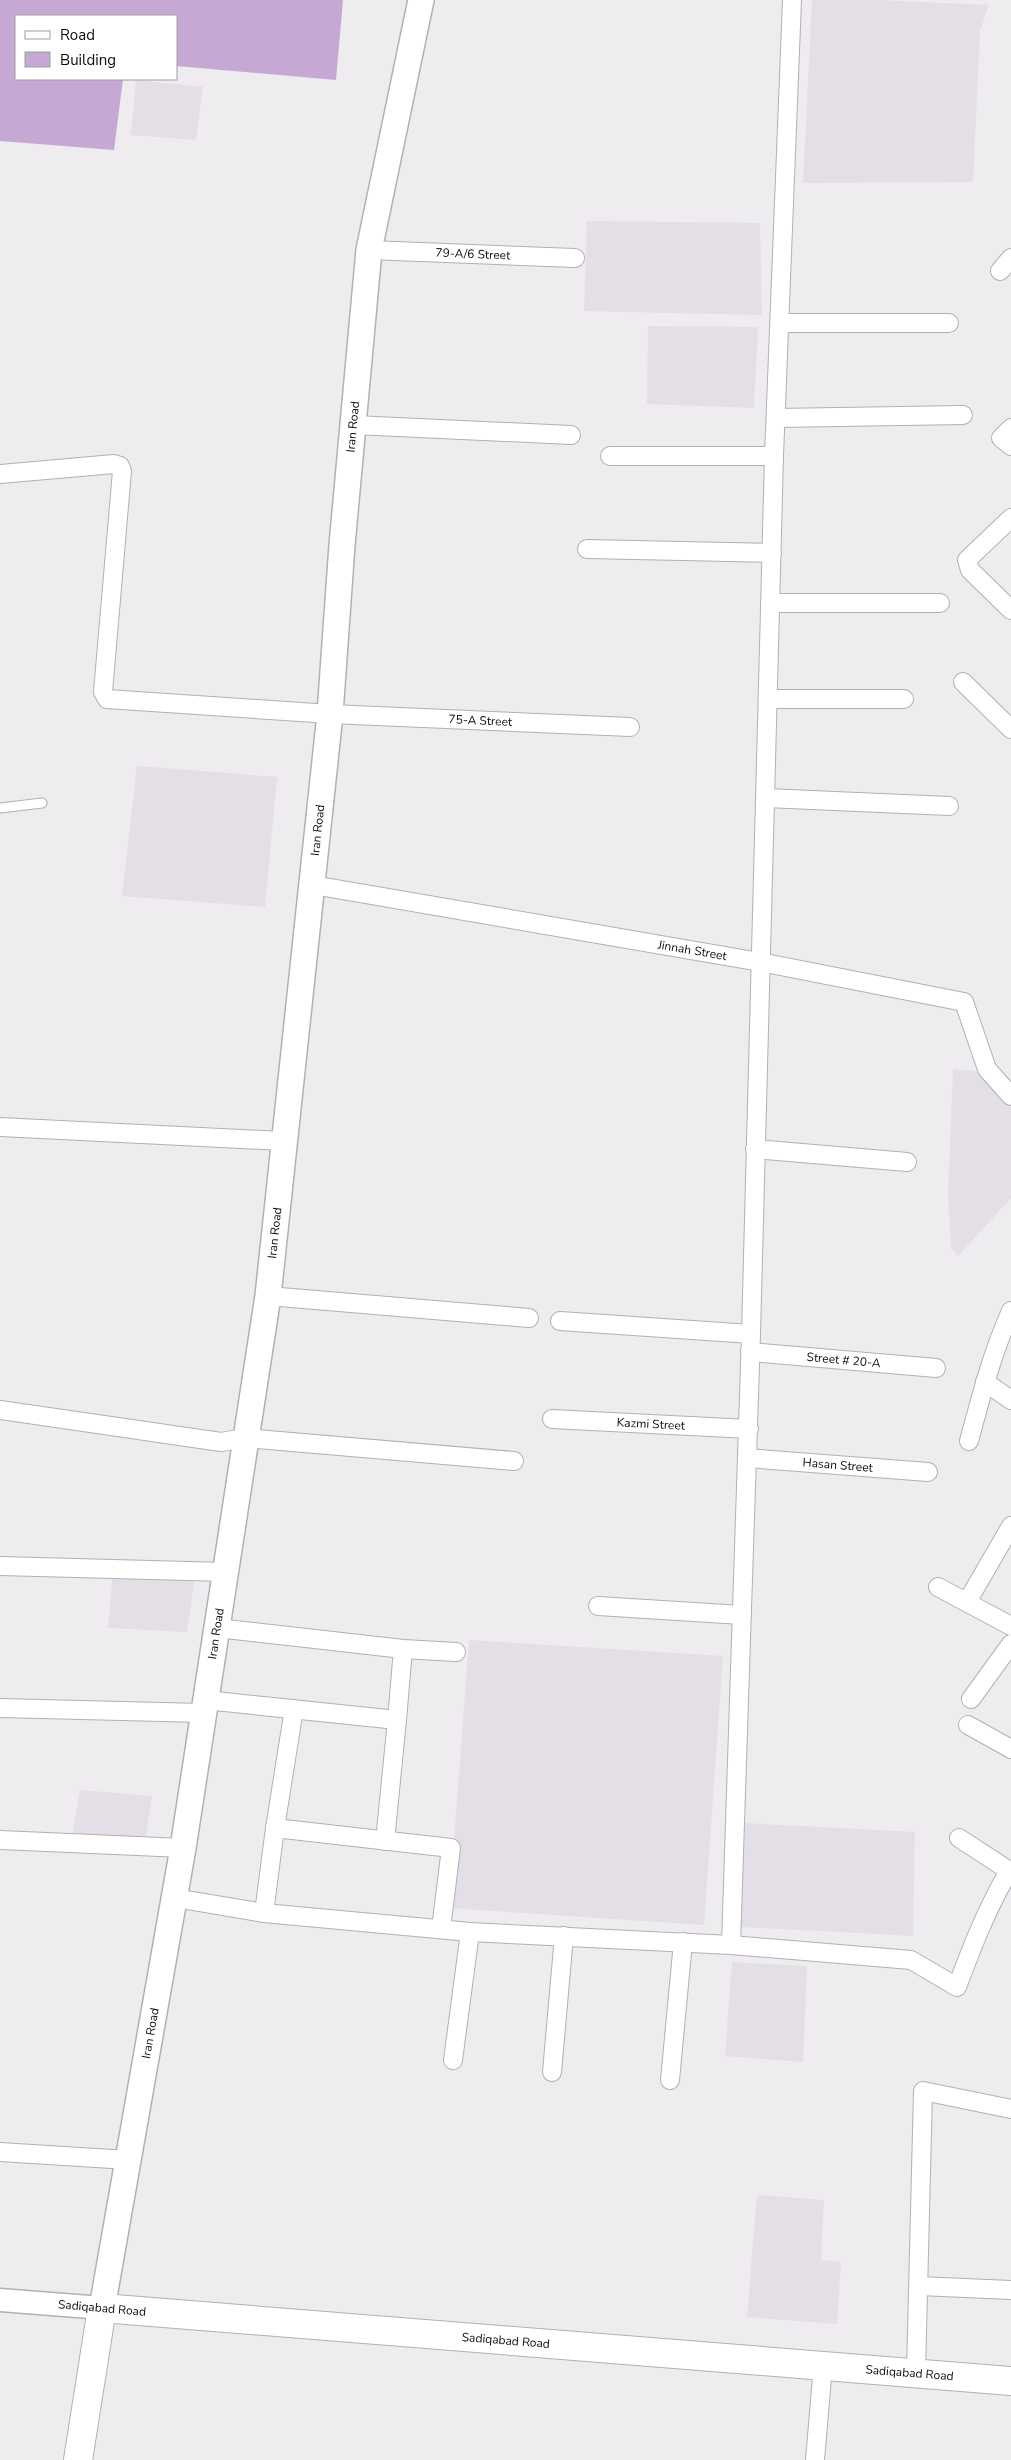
<svg xmlns="http://www.w3.org/2000/svg" width="1011" height="2460" viewBox="0 0 1011 2460" font-family="'Nunito Sans',sans-serif">
<style>
.built{fill:#e4dee7}
.building{fill:#c5a9d4}
.lines{fill:none;stroke-linecap:round;stroke-linejoin:round}
.service-casing{stroke:#b2b0b3;stroke-width:11}
.minor-casing{stroke:#b2b0b3;stroke-width:20}
.tertiary-casing{stroke:#b2b0b3;stroke-width:25}
.secondary-casing{stroke:#b2b0b3;stroke-width:28}
.primary-casing{stroke:#b2b0b3;stroke-width:30}
.service{stroke:#fff;stroke-width:9}
.minor{stroke:#fff;stroke-width:18}
.tertiary{stroke:#fff;stroke-width:22}
.secondary{stroke:#fff;stroke-width:25}
.primary{stroke:#fff;stroke-width:28}
.labels{text-anchor:middle;dominant-baseline:central;stroke-width:4;stroke-linejoin:round;paint-order:stroke}
.street-label{font-size:12px;fill:#0c0c0d;stroke:#fff}
</style>
<rect width="100%" height="100%" fill="#eeecef"/>
<g class="built">
<path d="M812 0H877L989 5 980 31 973 182 803 183Z"/>
<path d="M136 80 203 87 196 140 131 135Z"/>
<path d="M587 221 760 223 762 315 584 311Z"/>
<path d="M648 326 758 327 754 408 647 404Z"/>
<path d="M137 766 277 777 265 907 122 896Z"/>
<path d="M953 1069 981 1072 1011 1107V1198L958 1256 951 1248 948 1196Z"/>
<path d="M113 1573 195 1577 187 1632 108 1628Z"/>
<path d="M469 1640 723 1656 704 1925 449 1908Z"/>
<path d="M80 1790 152 1796 145 1840 72 1837Z"/>
<path d="M745 1823 915 1832 913 1936 741 1927Z"/>
<path d="M732 1962 807 1966 803 2062 725 2056Z"/>
<path d="M757 2195 824 2200 821 2260 841 2262 837 2324 747 2317Z"/>
</g>
<path class="building" d="M0 0H343L336 80 176 66V16H16V79H123L114 150 0 141Z"/>
<g class="lines">
<defs>
<path id="service" d="M0 808 42 803"/>
<g id="minor">
<path id="s1" d="M369 250 575 258"/>
<path d="M1000 271 1011 258"/>
<path d="M780 323H949"/>
<path d="M776 418 963 415"/>
<path d="M354 425 571 435"/>
<path d="M1011 428 1001 438 1011 446"/>
<path d="M610 456H774"/>
<path id="s2" d="M0 474 114 464 120 466 122 471 103 692 107 699 330 714 630 727"/>
<path d="M1011 518 967 560 970 570 1011 610"/>
<path d="M587 549 772 553"/>
<path d="M770 603H940"/>
<path d="M963 682 1011 729"/>
<path d="M768 699H904"/>
<path d="M766 798 949 806"/>
<path id="s3" d="M313 885 760 962 964 1002 987 1069 1011 1096"/>
<path d="M0 1127 283 1141"/>
<path d="M755 1149 907 1162"/>
<path d="M268 1296 529 1318"/>
<path d="M560 1321 751 1334"/>
<path id="s4" d="M750 1352 936 1368"/>
<path d="M985 1382 1011 1400"/>
<path d="M0 1410 221 1442 245 1438 514 1461"/>
<path id="s5" d="M552 1419 749 1429"/>
<path d="M969 1441C981 1397 992 1353 1011 1311"/>
<path id="s6" d="M747 1458 928 1472"/>
<path d="M0 1566 226 1572"/>
<path d="M938 1587 1011 1626"/>
<path d="M967 1602 1011 1526"/>
<path d="M598 1606 742 1615"/>
<path d="M217 1628 403 1649 456 1652"/>
<path d="M971 1699 1011 1644"/>
<path d="M205 1700 397 1720 403 1649"/>
<path d="M0 1708 203 1713"/>
<path d="M968 1725 1011 1749"/>
<path d="M275 1828 294 1709"/>
<path d="M959 1838 1011 1872"/>
<path d="M0 1840 183 1848"/>
<path d="M385 1841 397 1720"/>
<path d="M175 1898 264 1913 470 1932 731 1945 911 1960 957 1987C972 1947 987 1908 1009 1871"/>
<path d="M264 1913 275 1828 451 1848 441 1929"/>
<path d="M731 1945 751 1334 774 456 792 0"/>
<path d="M453 2060 470 1932"/>
<path d="M552 2072 564 1936"/>
<path d="M670 2080 683 1942"/>
<path d="M0 2152 128 2160"/>
<path d="M919 2286 1011 2290"/>
<path d="M916 2372 923 2091 1011 2109"/>
<path d="M815 2460 823 2365"/>
</g>
<path id="tertiary" d="M0 2300 102 2308"/>
<g id="secondary">
<path id="s7" d="M102 2308 183 1848 268 1296 330 714 342 545 369 250 421 0"/>
</g>
<g id="primary">
<path id="s8" d="M78 2460 102 2308 1011 2381"/>
</g>
</defs>
<use href="#service" class="service-casing"/>
<use href="#minor" class="minor-casing"/>
<use href="#tertiary" class="tertiary-casing"/>
<use href="#secondary" class="secondary-casing"/>
<use href="#primary" class="primary-casing"/>
<use href="#service" class="service"/>
<use href="#minor" class="minor"/>
<use href="#tertiary" class="tertiary"/>
<use href="#secondary" class="secondary"/>
<use href="#primary" class="primary"/>
</g>
<g class="labels">
<g class="street-label">
<text stroke="none"><textPath href="#s1" startOffset="104">79-A/6 Street</textPath></text>
<text stroke="none"><textPath href="#s7" startOffset="1899">Iran Road</textPath></text>
<text stroke="none"><textPath href="#s2" startOffset="730">75-A Street</textPath></text>
<text stroke="none"><textPath href="#s7" startOffset="1494">Iran Road</textPath></text>
<text stroke="none"><textPath href="#s3" startOffset="385">Jinnah Street</textPath></text>
<text stroke="none"><textPath href="#s7" startOffset="1089">Iran Road</textPath></text>
<text stroke="none"><textPath href="#s4" startOffset="94">Street # 20-A</textPath></text>
<text stroke="none"><textPath href="#s5" startOffset="99">Kazmi Street</textPath></text>
<text stroke="none"><textPath href="#s6" startOffset="91">Hasan Street</textPath></text>
<text stroke="none"><textPath href="#s7" startOffset="684">Iran Road</textPath></text>
<text stroke="none"><textPath href="#s7" startOffset="279">Iran Road</textPath></text>
<text transform="translate(102 2308) rotate(5)">Sadiqabad Road</text>
<text stroke="none"><textPath href="#s8" startOffset="559">Sadiqabad Road</textPath></text>
<text stroke="none"><textPath href="#s8" startOffset="964">Sadiqabad Road</textPath></text>
</g>
</g>
<rect x="15" y="15" width="162" height="65" fill="#ffffff" stroke="#9e9e9e"/>
<rect x="25" y="31" width="25" height="8" fill="#ffffff" stroke="#9e9e9e"/>
<text x="60" y="40" font-size="15" fill="#0c0c0d">Road</text>
<rect x="25" y="52" width="25" height="15" fill="#c5a9d4" stroke="#9e9e9e"/>
<text x="60" y="65" font-size="15" fill="#0c0c0d">Building</text>
</svg>
